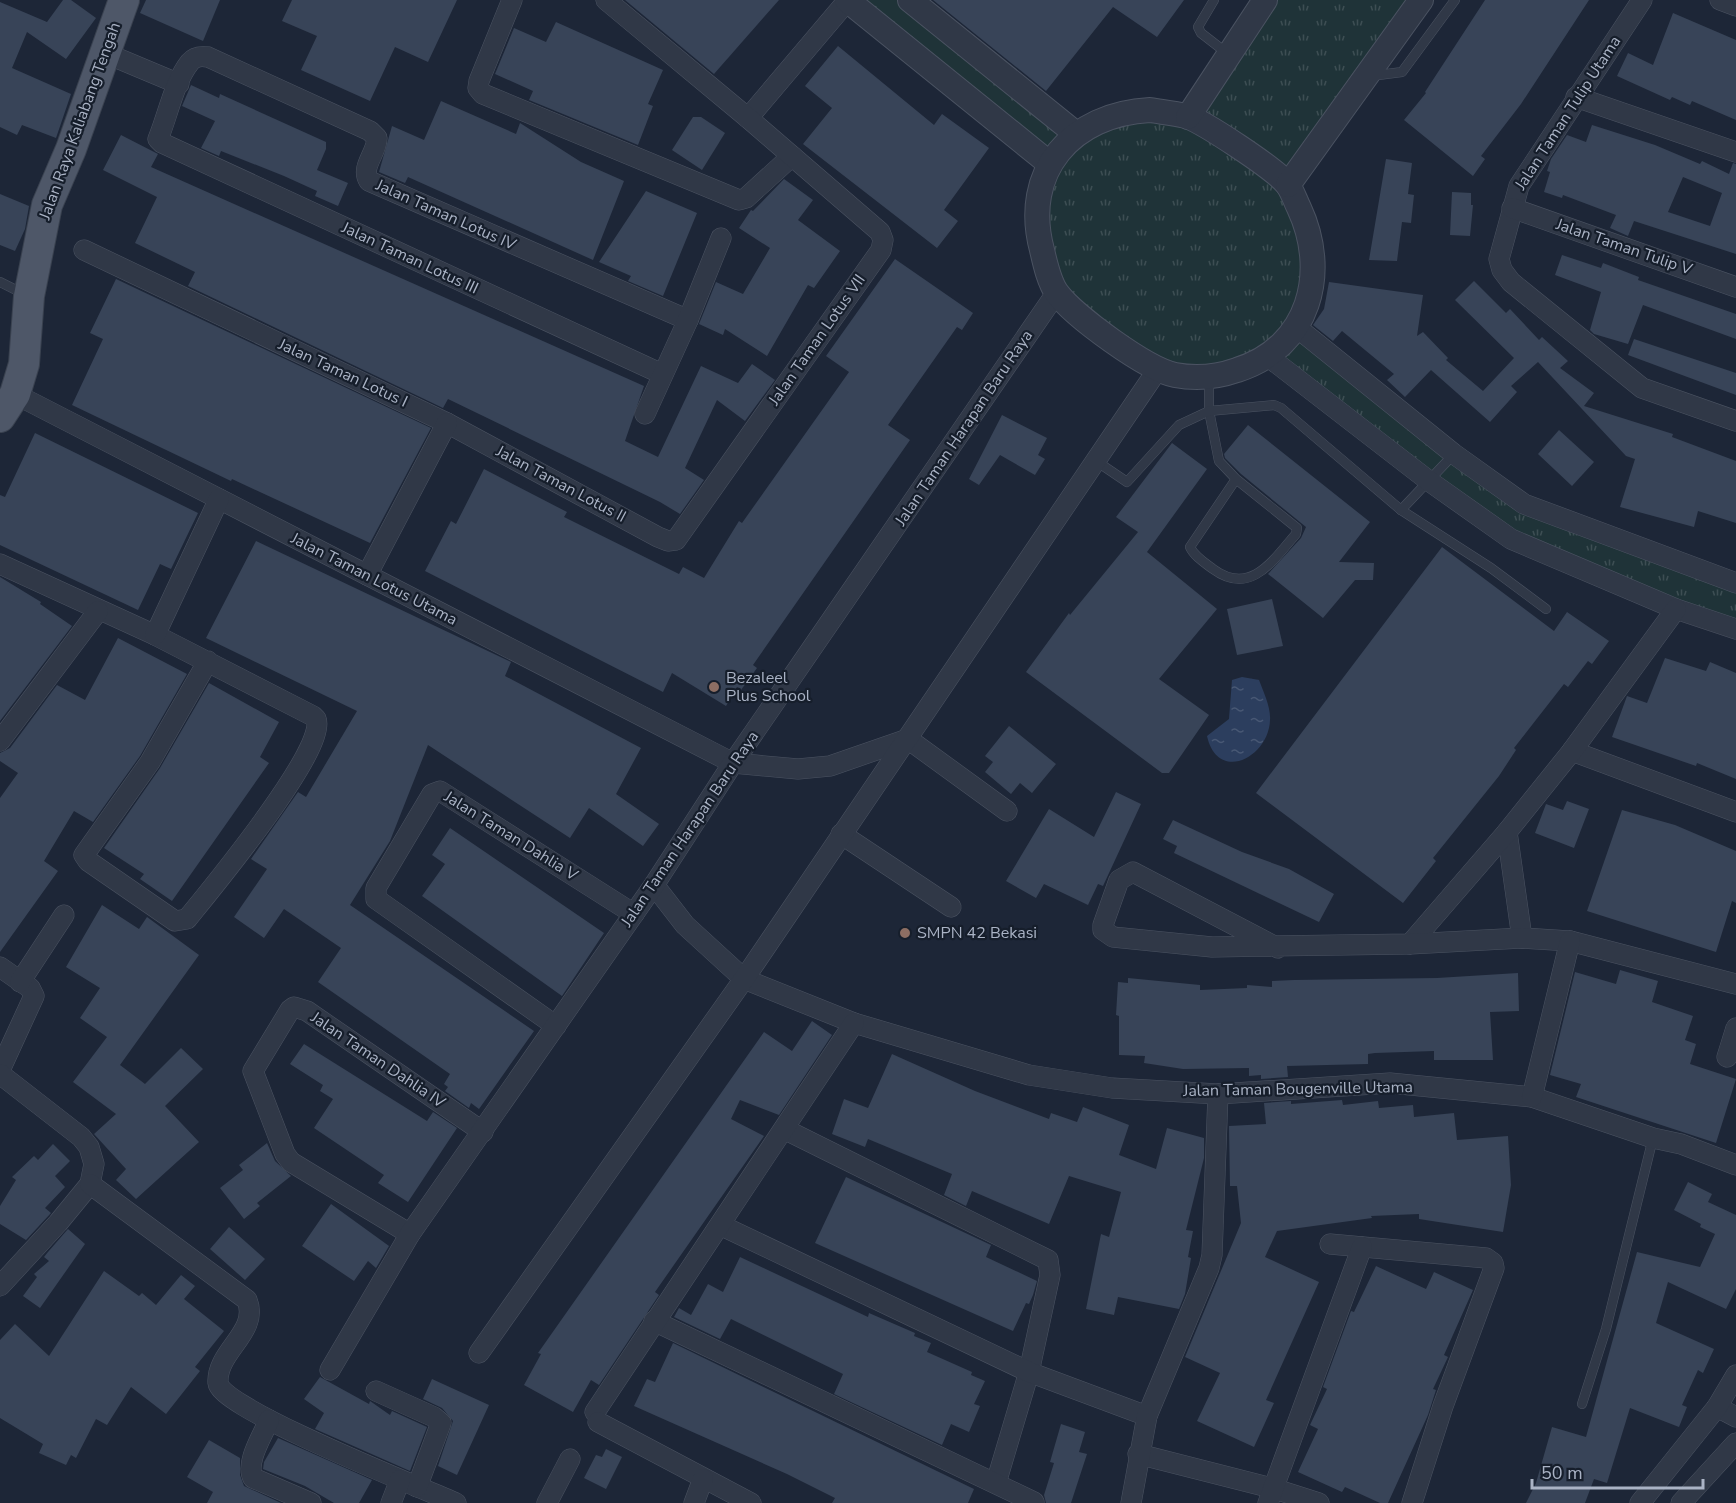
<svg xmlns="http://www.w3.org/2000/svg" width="1736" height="1503" viewBox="0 0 1736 1503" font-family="'Nunito Sans',sans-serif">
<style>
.grass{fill:url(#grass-tufts)}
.water{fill:url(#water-ripples)}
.building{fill:#384458;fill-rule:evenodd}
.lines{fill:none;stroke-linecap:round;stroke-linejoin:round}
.service-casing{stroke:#4b5362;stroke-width:10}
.minor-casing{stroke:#4b5362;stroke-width:21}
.tertiary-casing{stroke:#4b5362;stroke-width:26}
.primary-casing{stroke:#3a4250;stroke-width:32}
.service{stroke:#303847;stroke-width:9}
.minor{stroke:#303847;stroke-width:20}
.tertiary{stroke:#303847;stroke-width:24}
.primary{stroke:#4e5768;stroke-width:30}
.education-dot{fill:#8d6e63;stroke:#161e2b;stroke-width:2}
.labels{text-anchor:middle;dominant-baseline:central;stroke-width:4.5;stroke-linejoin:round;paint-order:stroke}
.street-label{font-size:16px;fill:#aab3c5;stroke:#161e2b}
.poi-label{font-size:16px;fill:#aab3c5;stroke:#161e2b;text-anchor:start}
</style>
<defs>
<pattern id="grass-tufts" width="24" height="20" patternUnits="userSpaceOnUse" patternTransform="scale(1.5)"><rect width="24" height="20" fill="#1f3338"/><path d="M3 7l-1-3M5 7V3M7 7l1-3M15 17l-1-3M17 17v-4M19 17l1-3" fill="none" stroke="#3d4e53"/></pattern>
<pattern id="water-ripples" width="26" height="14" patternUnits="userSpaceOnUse" patternTransform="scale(1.5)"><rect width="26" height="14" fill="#2c3e5e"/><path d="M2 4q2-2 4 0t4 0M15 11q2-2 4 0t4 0" fill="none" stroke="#485874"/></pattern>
</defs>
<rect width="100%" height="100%" fill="#1d2637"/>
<path class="grass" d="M847 0H910L1075 133 1105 119 1188 117 1265 0H1421L1288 185 1309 230 1295 326 1524 504 1736 583V629L1535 551 1266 355 1208 377 1108 339 1046 265 1049 163Z"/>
<path class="water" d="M1242 677 1259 680C1263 691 1271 707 1270 720 1269 757 1218 784 1207 736L1229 719 1232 680Z"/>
<g class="building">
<path d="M63 0H71L96 18 66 59 27 32 12 68 71 94 56 138 22 125 17 135 0 127V2L47 22Z"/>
<path d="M146 0H220L203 41 140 13Z"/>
<path d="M292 0H457L428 62 395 47 370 101 301 70 317 36 282 21Z"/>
<path d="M625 0H779L714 74Z"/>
<path d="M933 0H1184L1157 37 1113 7 1046 91Z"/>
<path d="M1485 0H1589L1521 104 1481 156 1485 159 1473 176 1404 120 1426 93 1425 92Z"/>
<path d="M1673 13 1736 40V120L1692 101 1690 105 1672 97 1670 100 1617 76 1628 53 1653 65Z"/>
<path d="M556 22 663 70 648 104 653 106 638 145 529 100 533 91 495 74 514 28 546 42Z"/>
<path d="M838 46 934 125 942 114 989 148 944 210 958 221 937 248 803 144 832 108 805 86Z"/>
<path d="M191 85 219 98 220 94 326 142V149L317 170 348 183 338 206 315 196 317 191 284 176 221 151 219 156 201 148 215 121 182 106Z"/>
<path d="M441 101 516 134 520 123 581 162 624 181 593 260 408 177 405 183 379 172 392 126 424 140Z"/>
<path d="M693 117H701L725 133 702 170 672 150Z"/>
<path d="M1592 125 1655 145 1700 164 1702 161 1729 174 1733 163 1736 164V254L1634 221 1628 236 1610 228 1616 215 1563 195 1562 198 1544 192 1550 172 1547 171 1551 159 1567 135 1586 142ZM1683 177 1722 193 1710 226 1668 212Z"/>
<path d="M121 135 158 154 151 167 644 386 625 441 658 457 701 366 738 383 752 364 775 380 745 421 717 400 685 468 704 480 680 514 660 502 448 399 443 408 188 286 195 272 135 243 157 197 103 170Z"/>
<path d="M1386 159 1412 163 1408 194 1414 195 1411 223 1402 222 1397 261 1369 260Z"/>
<path d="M784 179 813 200 798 220 840 251 814 288 808 285 767 356 725 329 723 335 699 324 716 282 743 294 770 248 739 228 751 210 753 211Z"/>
<path d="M646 191 697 213 663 296 628 281 631 276 599 262Z"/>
<path d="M1452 192 1471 193V205H1473L1470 236 1450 235Z"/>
<path d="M0 194 29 206 25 229 15 251 0 245Z"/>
<path d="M1562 255 1601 268 1603 263 1639 277 1638 280 1736 314V339L1643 305 1628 344 1594 334 1590 330 1601 292 1555 275Z"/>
<path d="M895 259 973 313 962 330 957 327 888 425 910 440 753 665 757 668 741 690 737 687 726 706 672 673 663 692 425 571 451 521 456 524 484 469 567 512 564 517 679 574 683 567 704 578 739 521 742 523 849 372 826 356Z"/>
<path d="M116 279 431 428 370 543 232 479 231 481 72 405 103 339 90 333Z"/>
<path d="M1474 281 1506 313 1510 309 1539 340 1542 337 1568 361 1560 368 1594 393 1584 406 1673 434 1672 437 1736 461V523L1698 511 1694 527 1620 507 1635 459 1626 456 1538 362 1511 386 1517 392 1490 422 1431 370 1405 397 1387 380 1394 374 1342 331 1333 341 1313 325 1324 309 1329 282 1423 295 1417 336 1423 332 1448 358 1446 360 1483 391 1514 358 1455 300Z"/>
<path d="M1634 339 1736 373V395L1628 355Z"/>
<path d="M1002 415 1047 438 1038 455 1045 459 1035 475 1000 455 979 485 969 479Z"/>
<path d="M1248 425 1370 522 1339 562 1374 563 1373 580H1355L1323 618 1268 574 1301 538 1306 527 1241 474 1225 458 1224 454Z"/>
<path d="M1559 430 1594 462 1572 486 1538 454Z"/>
<path d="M35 433 198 513 171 569 160 564 138 610 0 545V495L5 497Z"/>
<path d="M1172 443 1207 469 1147 552 1217 609 1159 679 1209 715 1169 773H1162L1026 672 1069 613 1070 615 1138 532 1116 517Z"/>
<path d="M256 541 511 662 505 676 641 748 616 794 659 824 643 846 589 808 570 838 428 745 390 841 350 905 534 1031 479 1109 471 1103 469 1108 445 1091 448 1087 444 1084 450 1074 318 982 341 948 284 909 264 938 234 917 267 869 251 859 298 792 306 797 357 711 206 638Z"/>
<path d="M1442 547 1554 631 1567 612 1609 641 1592 664 1588 661 1568 687 1564 684 1514 748 1516 750 1499 776 1433 858 1436 861 1403 903 1256 793Z"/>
<path d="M0 577 41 602 40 604 72 626 0 721Z"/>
<path d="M1272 599 1283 646 1237 655 1227 609Z"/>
<path d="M118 638 187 674 140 756 93 822 74 811 44 861 58 871 0 952V798L18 773 0 761V753L10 748 57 685 85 700Z"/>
<path d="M1665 658 1706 671 1710 662 1736 673V779L1697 763 1696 766 1612 737 1627 696 1647 703Z"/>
<path d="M209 683 279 722 260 757 269 763 172 901 140 879 144 874 104 848 160 768Z"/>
<path d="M1009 726 1056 764 1032 793 1020 783 1011 794 985 772 993 762 985 756Z"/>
<path d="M1116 792 1141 804 1103 886 1098 884 1088 905 1044 884 1036 898 1006 881 1049 809 1094 837Z"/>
<path d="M1567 801 1589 809 1574 848 1535 833 1546 804 1563 810Z"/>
<path d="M1622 810 1675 825 1736 851V903L1732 901 1716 952 1587 911Z"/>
<path d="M1173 820 1242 852 1289 869 1334 894 1319 922 1174 853 1177 846 1163 839Z"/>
<path d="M450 828 604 933 562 996 422 896 445 864 432 855Z"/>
<path d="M102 905 139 929 147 917 199 955 120 1065 145 1084 181 1048 203 1069 165 1106 199 1142 136 1199 116 1180 126 1169 94 1134 116 1114 73 1082 107 1037 80 1018 100 988 66 967Z"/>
<path d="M1620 970 1658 981 1652 1002 1693 1016 1685 1040 1696 1044 1690 1064 1736 1079 1716 1143 1576 1097 1581 1084 1550 1075 1575 972 1616 984Z"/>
<path d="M1518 973 1519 1011 1490 1012 1493 1060H1434V1051L1375 1053 1368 1054V1064L1287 1066 1288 1077 1261 1079V1075L1249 1076V1068L1183 1069 1144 1063 1145 1056 1119 1055V1016L1116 1015 1118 982 1128 983V978L1200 985V990L1247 988V985L1272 987V981L1294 980 1437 978Z"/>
<path d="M812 1021 832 1035 779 1115 740 1100 731 1119 764 1136 655 1292 659 1295 599 1385 591 1380 573 1412 524 1385 541 1354 538 1353 764 1032 792 1051Z"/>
<path d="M304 1044 427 1121 433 1112 457 1128 408 1202 378 1183 384 1175 314 1128 333 1099 320 1091 323 1085 290 1064Z"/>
<path d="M892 1054 975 1091 1049 1119 1051 1113 1077 1122 1083 1107 1129 1125 1119 1155 1156 1169 1167 1128 1204 1138V1158L1186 1230 1193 1231 1188 1257 1191 1258 1185 1294 1179 1309 1118 1297 1114 1315 1086 1309 1101 1234 1109 1237 1121 1192 1069 1176 1049 1224 972 1191 966 1206 944 1195 952 1174 868 1139 865 1147 832 1134 844 1099 868 1108Z"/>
<path d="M1342 1100 1343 1105 1378 1101 1379 1108 1413 1105 1414 1117 1454 1113 1457 1140 1508 1136 1511 1185 1503 1232 1419 1219V1214L1371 1216 1372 1218 1277 1231 1265 1257 1319 1282 1266 1400 1274 1403 1254 1447 1197 1421 1220 1373 1185 1357 1241 1223 1237 1186H1230L1229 1126 1266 1124 1264 1103 1291 1101V1104Z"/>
<path d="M267 1143 275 1161 291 1176 257 1203 260 1206 244 1219 220 1188 243 1170 239 1165Z"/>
<path d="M53 1144 70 1161 55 1176 65 1187 45 1208 51 1213 26 1240 0 1224V1206L16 1180 12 1177 34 1156 38 1160Z"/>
<path d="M846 1177 991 1245 986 1257 1037 1281 1033 1295 1029 1304 1026 1303 1013 1331 815 1243Z"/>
<path d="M1688 1182 1712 1194 1708 1202 1736 1215V1289L1726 1309 1668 1282 1656 1323 1714 1349 1703 1373 1698 1370 1682 1405 1687 1407 1679 1427 1630 1408 1607 1483 1594 1479 1585 1503H1526L1536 1483 1552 1427 1586 1437 1637 1252 1700 1267 1715 1234 1700 1227 1701 1224 1674 1210Z"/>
<path d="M331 1204 389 1246 376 1268 368 1261 354 1281 302 1246Z"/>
<path d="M229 1227 265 1259 245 1280 210 1249Z"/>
<path d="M68 1229 85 1244 40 1308 23 1296 37 1277 34 1274 49 1261 44 1257 48 1252Z"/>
<path d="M740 1257 868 1317 869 1313 915 1333 914 1336 931 1343 927 1352 972 1372 971 1375 985 1381 974 1404 980 1406 969 1432 951 1424 942 1445 834 1394 843 1374 731 1319 720 1339 674 1317 679 1308 691 1315 708 1284 723 1292Z"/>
<path d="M1376 1266 1426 1289 1434 1272 1473 1290 1444 1355 1448 1357 1433 1389 1436 1390 1428 1415 1388 1503H1380L1345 1487 1342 1492 1298 1472 1318 1429 1310 1425 1327 1389 1323 1387 1351 1311 1354 1312Z"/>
<path d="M104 1271 139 1296 142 1293 156 1305 181 1275 195 1286 184 1299 224 1331 195 1367 200 1371 166 1414 131 1387 107 1425 96 1419 76 1458 71 1455 66 1465 39 1453 43 1444 0 1418V1340L15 1324 49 1356Z"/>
<path d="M673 1343 974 1489 968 1503H832L835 1498 787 1474 634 1406 647 1379 655 1382Z"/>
<path d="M320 1377 369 1404 370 1401 390 1415 392 1411 427 1427 410 1471 315 1429 324 1413 304 1399Z"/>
<path d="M432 1379 489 1405 457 1475 438 1466 453 1421 442 1408 423 1399Z"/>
<path d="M1061 1424 1085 1432 1079 1452 1087 1454 1071 1503H1046L1044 1495 1054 1463 1050 1462Z"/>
<path d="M278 1438 372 1480 359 1503H334L305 1486 263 1469 264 1462Z"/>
<path d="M209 1440 240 1458V1475L244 1486 281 1503H207L213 1492 187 1477Z"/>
<path d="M606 1449 622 1457 606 1489 584 1478 596 1455 602 1457Z"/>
</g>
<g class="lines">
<defs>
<g id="service">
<path d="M1214 0 1198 27 1201 33 1228 54"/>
<path d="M1371 76 1402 72 1455 0"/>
<path d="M0 282 24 294"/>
<path d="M1209 379V411L1219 461 1236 479 1297 528 1296 534C1274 559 1251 597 1213 569 1205 563 1194 556 1190 547L1236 479"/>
<path d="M1096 461 1127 482 1179 425 1209 411 1274 405 1281 408 1401 510 1491 568 1546 609"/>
<path d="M1401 510 1454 454"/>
<path d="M1582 1404 1606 1329 1653 1138"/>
</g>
<g id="minor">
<path d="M512 0 479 81 478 88 483 94 739 200 746 198 792 156"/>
<path d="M1642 0 1519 186 1499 259 1502 270 1511 282 1642 388 1736 421"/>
<path d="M1720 0 1736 6"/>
<path d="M105 53 179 84"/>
<path d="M1576 97 1736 152"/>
<path d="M748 118 848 0"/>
<path d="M1512 208 1736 287"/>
<path d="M84 250 447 423 658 537 668 541 676 540 881 250 883 240 880 232 748 118 606 0"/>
<path d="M1295 326 1454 454 1524 504 1736 583"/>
<path d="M1266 355 1429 481 1511 539 1676 609 1736 629"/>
<path d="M662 374 162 143 158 139C168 115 174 82 190 62 195 56 201 56 208 57L370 131 377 138C377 153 360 167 369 181L688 320"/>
<path d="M15 394 733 763 798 769 830 766 908 739 1007 811"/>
<path d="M645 414 688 320 721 238"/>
<path d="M0 564 155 635 313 716 316 719C329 747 209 892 187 919L175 921 88 861 84 855 150 762 208 661"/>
<path d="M367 575 447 423"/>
<path d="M155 635 219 499"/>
<path d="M0 741 98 611"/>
<path d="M1572 751 1736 812"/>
<path d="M1507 832 1522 938"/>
<path d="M841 834 951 907"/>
<path d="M654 885 685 925 744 979 854 1023 1029 1075 1112 1088 1218 1094 1390 1083 1532 1097 1653 1138 1681 1144 1736 1165"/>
<path d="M1410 944 1507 832 1572 751 1676 609"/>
<path d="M1278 948 1133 872 1119 880 1103 925V930L1113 937 1212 947 1410 944 1522 938 1570 941 1736 984"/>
<path d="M0 967 30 988 34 996 0 1070"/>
<path d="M20 982 64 915"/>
<path d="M556 1026 376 899V888L432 794 440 791 634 914"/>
<path d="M1727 1057 1736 1028"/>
<path d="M0 1074 81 1137 89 1147 94 1164 90 1184 58 1223 0 1286"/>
<path d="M1532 1097 1570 941"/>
<path d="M784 1129 1048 1260 1050 1275 1029 1372 996 1483"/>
<path d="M90 1184 247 1300C260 1332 216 1351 218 1383 220 1408 424 1489 456 1503"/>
<path d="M720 1225 1029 1372 1147 1416"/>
<path d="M410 1234 291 1162 285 1154 253 1071 290 1010 294 1007 307 1011 483 1132"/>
<path d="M1330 1244 1486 1258 1493 1263 1494 1268 1443 1406 1412 1503"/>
<path d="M654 1321 1034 1502"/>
<path d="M479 1353 744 979 1158 369"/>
<path d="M330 1370 410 1234 654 885 733 763 1057 292"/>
<path d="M376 1391 434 1417 441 1423 417 1487"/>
<path d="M1717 1407 1736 1417"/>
<path d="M595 1412 854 1023"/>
<path d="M269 1420C263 1435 245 1462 253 1478L311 1503"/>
<path d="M598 1422 751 1503"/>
<path d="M1138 1454 1272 1488 1319 1503"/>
<path d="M391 1503 400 1480"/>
<path d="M547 1503 570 1459"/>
<path d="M694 1503 703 1479"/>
<path d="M1131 1503 1147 1416 1209 1268 1212 1255 1218 1094"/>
<path d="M1268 1503 1362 1247"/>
<path d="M1640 1503 1717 1407 1736 1375"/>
<path d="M1681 1503 1736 1443"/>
</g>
<g id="tertiary">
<path d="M847 0 1050 164"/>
<path d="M910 0 1075 133"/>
<path d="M1150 110C1162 112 1174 113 1186 116 1204 122 1275 169 1287 184 1292 190 1295 200 1299 208 1329 272 1310 347 1237 370 1217 377 1196 379 1175 375 1146 369 1074 316 1057 293 1049 282 1045 263 1042 250 1021 171 1072 114 1150 110Z"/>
<path d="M1188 117 1265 0"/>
<path d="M1288 185 1421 0"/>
</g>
<path id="primary" d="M0 417 15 394 24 364 29 296 47 205 71 149 124 0"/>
</defs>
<use href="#service" class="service-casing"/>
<use href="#minor" class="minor-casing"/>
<use href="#tertiary" class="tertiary-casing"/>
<use href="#primary" class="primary-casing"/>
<use href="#service" class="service"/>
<use href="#minor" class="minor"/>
<use href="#tertiary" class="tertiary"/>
<use href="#primary" class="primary"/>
</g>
<g class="education-dot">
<circle cx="714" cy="687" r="6"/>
<circle cx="905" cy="933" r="6"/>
</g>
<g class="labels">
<g class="street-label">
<text transform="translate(1568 113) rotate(-57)">Jalan Taman Tulip Utama</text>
<text transform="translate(80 121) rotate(-70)">Jalan Raya Kaliabang Tengah</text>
<text transform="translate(446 215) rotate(24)">Jalan Taman Lotus IV</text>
<text transform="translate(1624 247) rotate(19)">Jalan Taman Tulip V</text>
<text transform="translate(410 258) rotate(25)">Jalan Taman Lotus III</text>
<text transform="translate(817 340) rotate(-55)">Jalan Taman Lotus VII</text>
<text transform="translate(343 373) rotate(25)">Jalan Taman Lotus I</text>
<text transform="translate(964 428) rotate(-56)">Jalan Taman Harapan Baru Raya</text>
<text transform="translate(561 484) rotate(28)">Jalan Taman Lotus II</text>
<text transform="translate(374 579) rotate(27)">Jalan Taman Lotus Utama</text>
<text transform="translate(690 829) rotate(-56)">Jalan Taman Harapan Baru Raya</text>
<text transform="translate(511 836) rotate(32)">Jalan Taman Dahlia V</text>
<text transform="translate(378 1060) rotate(34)">Jalan Taman Dahlia IV</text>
<text transform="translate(1298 1089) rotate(-1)">Jalan Taman Bougenville Utama</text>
</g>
<g class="poi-label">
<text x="726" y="678">Bezaleel<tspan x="726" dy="18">Plus School</tspan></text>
<text x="917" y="933">SMPN 42 Bekasi</text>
</g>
</g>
<path d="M1532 1479v9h171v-9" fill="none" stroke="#aab3c5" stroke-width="3"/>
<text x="1541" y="1479" font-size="18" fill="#aab3c5" stroke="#161e2b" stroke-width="4.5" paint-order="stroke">50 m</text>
</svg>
